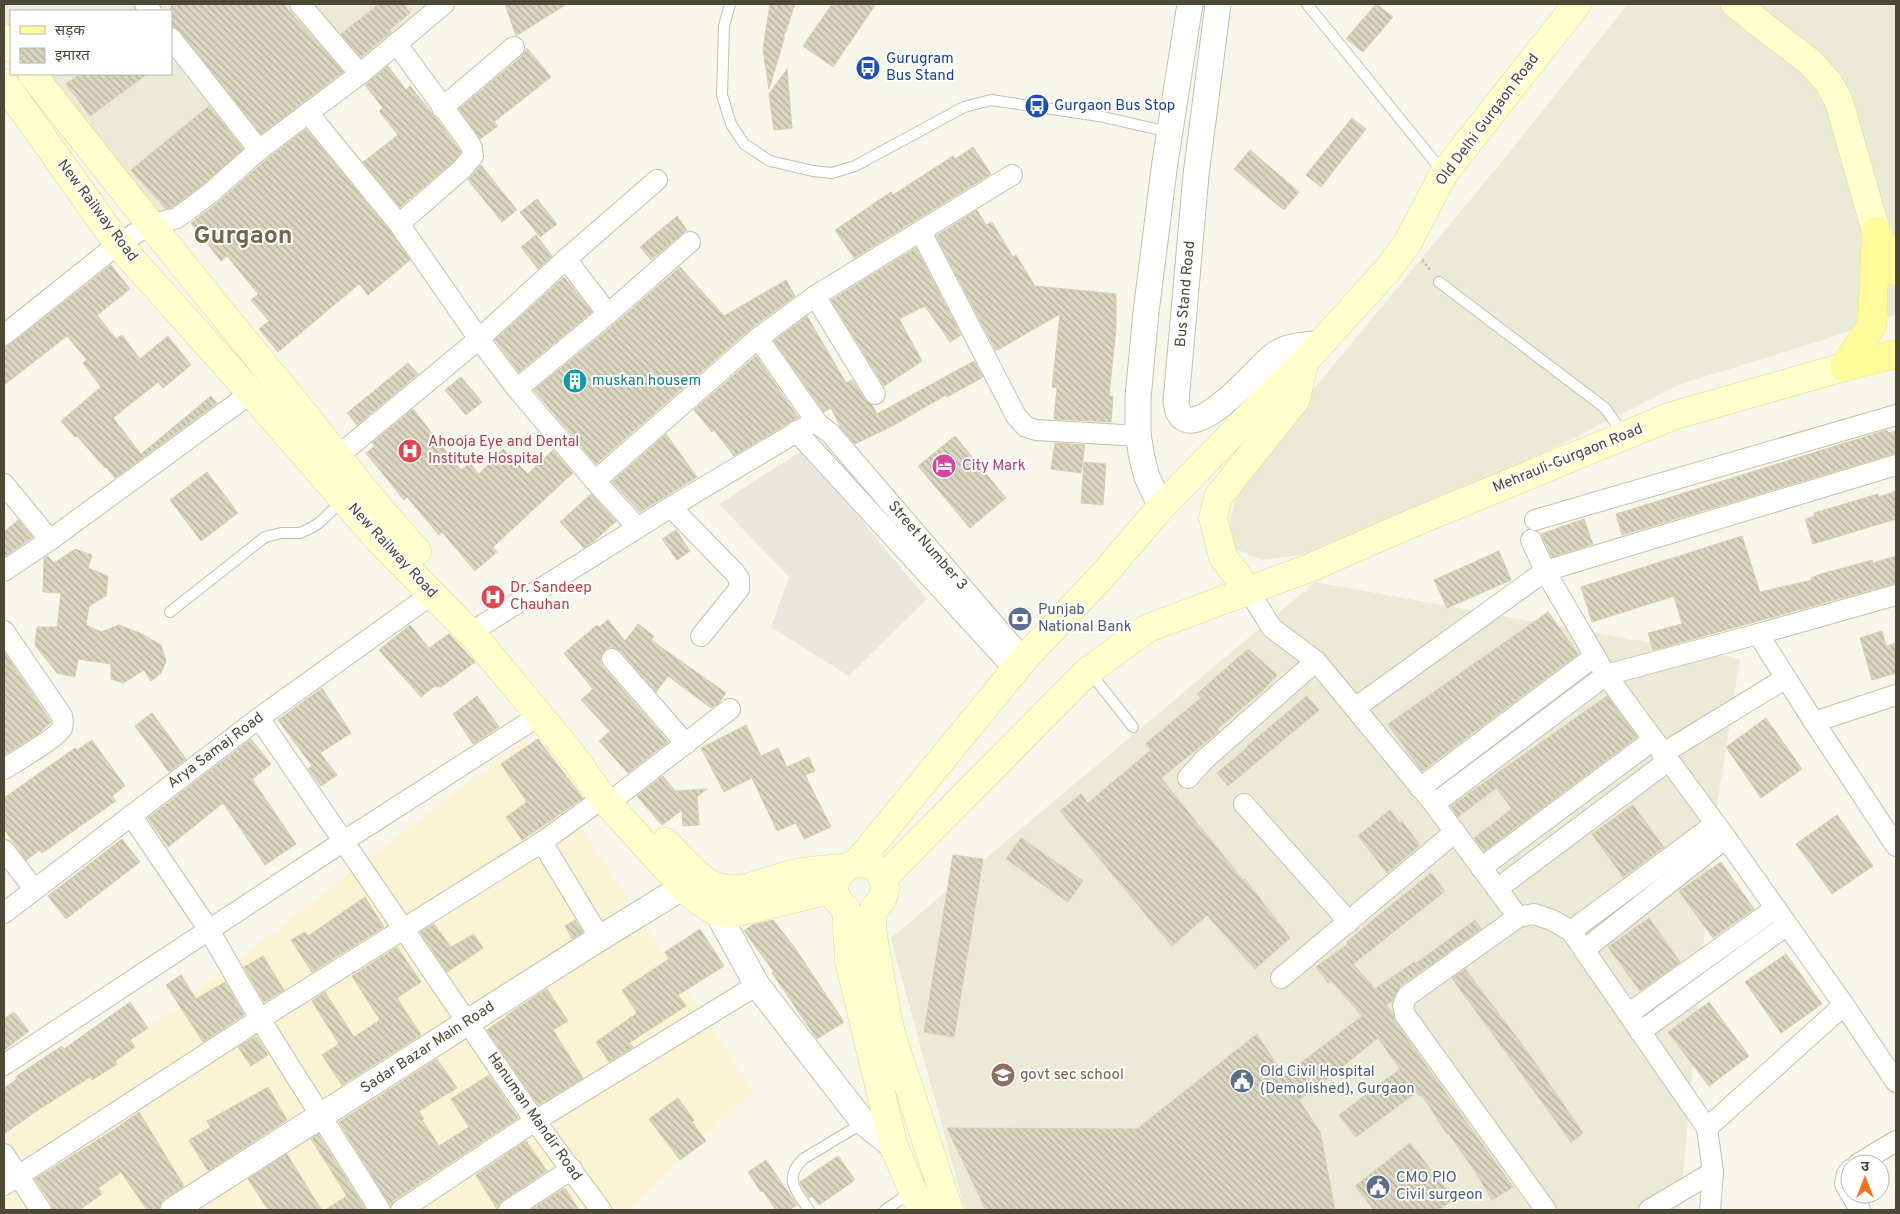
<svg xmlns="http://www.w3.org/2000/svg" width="1900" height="1214" viewBox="0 0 1900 1214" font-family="Overpass,'Noto Sans Devanagari',sans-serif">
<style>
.residential{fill:#ebead7}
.commercial{fill:#faf3d4}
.parking{fill:#e8e7e2}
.building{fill:url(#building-back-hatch);stroke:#d6d0b0}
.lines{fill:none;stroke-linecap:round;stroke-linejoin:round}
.service-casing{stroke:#c4c1ab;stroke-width:12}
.minor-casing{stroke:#c4c1ab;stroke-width:22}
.tertiary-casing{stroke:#c4c1ab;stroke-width:27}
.secondary-casing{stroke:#dcd995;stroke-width:29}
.primary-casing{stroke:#f2e85c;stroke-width:29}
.path{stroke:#c7c29a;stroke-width:3;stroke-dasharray:2.5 2.5;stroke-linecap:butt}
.service{stroke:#fff;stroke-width:10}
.minor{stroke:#fff;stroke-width:20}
.tertiary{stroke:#fff;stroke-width:25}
.secondary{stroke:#fffecc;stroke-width:28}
.primary{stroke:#fffa9b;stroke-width:28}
.labels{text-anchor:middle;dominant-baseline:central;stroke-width:4;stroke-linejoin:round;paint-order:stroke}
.transit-label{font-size:15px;fill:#164399;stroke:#fff;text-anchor:start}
.street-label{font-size:15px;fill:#4c4937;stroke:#fff}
.culture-label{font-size:15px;fill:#0d838f;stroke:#fff;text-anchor:start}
.health-label{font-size:15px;fill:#be3a42;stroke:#fff;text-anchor:start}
.hotel-label{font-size:15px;fill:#b23c85;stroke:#fff;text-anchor:start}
.service-label{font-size:15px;fill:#4e5e75;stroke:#fff;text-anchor:start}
.education-label{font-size:15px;fill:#785e54;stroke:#fff;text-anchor:start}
.town-label{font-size:25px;font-weight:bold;fill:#706a4c;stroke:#fff}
</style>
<defs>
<pattern id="building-back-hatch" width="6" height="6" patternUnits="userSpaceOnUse" patternTransform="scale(1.25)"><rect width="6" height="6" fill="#dad5be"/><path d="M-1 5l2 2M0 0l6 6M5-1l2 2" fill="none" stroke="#b3af9b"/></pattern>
</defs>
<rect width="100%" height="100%" fill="#f7f6ea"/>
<g class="residential">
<path d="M4 4H446L165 231 46 74H171V11H11V30L4 21Z"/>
<path d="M1628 4H1896V314L1826 339 1678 385 1466 493 1324 552 1262 560 1236 549 1229 529 1237 487 1308 396 1504 159Z"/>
<path d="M1315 582 1740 659 1714 825 1680 1210H965L891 938Z"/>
</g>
<path class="commercial" d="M524 739 753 1091 629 1210H4V1139Z"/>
<path class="parking" d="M803 450 927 599 849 676 771 627 789 577 719 504Z"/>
<g class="building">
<path d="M171 4H283L343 72 261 134 180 31 171 26Z"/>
<path d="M379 4H403L410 13 389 30 391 32 361 57 341 34Z"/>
<path d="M505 4H567L516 36Z"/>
<path d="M770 4H795L785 34 784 33V39L769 89 763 49Z"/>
<path d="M832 4H876L833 67 803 46Z"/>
<path d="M1376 4 1393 17 1363 52 1346 39Z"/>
<path d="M527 48 551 77 494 122 498 126 480 139 459 109 522 56Z"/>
<path d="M388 66 406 90 410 86 439 122 461 152 453 162 400 207 363 162 398 135 379 111 383 108 365 85Z"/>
<path d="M787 69 792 128 774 130 769 94Z"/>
<path d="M80 74H147L90 116 66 84Z"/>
<path d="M209 106 243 149 201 186 172 207 166 209 131 170Z"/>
<path d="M1352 118 1366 129 1321 187 1306 175Z"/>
<path d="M306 129 390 231 410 260 368 295 359 284 278 352 259 329 269 321 251 300 258 294 227 256 221 261 191 223 216 204 267 159Z"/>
<path d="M973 147 991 174 854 258 835 230 891 192 893 195 953 156 955 159Z"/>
<path d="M1250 150 1299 192 1284 210 1234 169Z"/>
<path d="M481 165 517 210 502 222 468 180Z"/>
<path d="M537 199 557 224 540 237 520 212Z"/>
<path d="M977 210 986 225 992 222 1013 257 1016 255 1035 286 1116 294V328L1109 396H1113L1111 422 1054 419 1057 388 1052 387 1060 314 996 351 936 236Z"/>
<path d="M677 216 687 230 651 260 640 247Z"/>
<path d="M536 235 552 256 538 269 521 247Z"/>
<path d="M916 248 961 335 950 342 925 306 899 319 922 361 884 386 831 300Z"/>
<path d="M111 265 130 289 97 315 116 339 122 335 140 359 168 336 191 365 163 388 158 382 113 418 141 454 211 396 217 403 115 478 106 467 105 468 77 436 75 437 61 421 101 387 83 363 87 360 67 336 4 385V347L11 344Z"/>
<path d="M680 267 724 316 786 280 795 296 750 329 596 464 534 390 616 323Z"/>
<path d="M564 277 592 312 519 372 495 340Z"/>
<path d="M807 316 846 383 852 380 865 400 872 405 877 414 974 361 983 377 947 397 946 395 894 425 855 444 841 428 831 408 824 412 774 341Z"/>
<path d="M756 356 798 417 734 456 714 430 712 432 694 410Z"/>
<path d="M408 363 418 374 357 425 347 413Z"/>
<path d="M461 377 482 402 466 415 445 390Z"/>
<path d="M413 409 461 470 470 463 479 474 503 449 528 474 553 450 573 473 493 547 497 552 475 571 442 532 439 535 407 497 404 500 366 453 375 446 372 443Z"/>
<path d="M1887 430 1888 433 1896 431V453L1622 535 1616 514Z"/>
<path d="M666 434 697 477 640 512 612 482Z"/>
<path d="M955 436 1006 498 970 528 918 466Z"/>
<path d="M1055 443 1085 445 1081 473 1051 469Z"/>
<path d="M1084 462 1106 464 1103 505 1081 503Z"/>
<path d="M207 472 238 513 201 541 170 500Z"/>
<path d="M1896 491V519L1813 544 1805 519 1815 516 1814 513 1878 494 1879 497Z"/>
<path d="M591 494 616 521 594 541 584 548 560 522Z"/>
<path d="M1584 519 1593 544 1552 557 1541 534Z"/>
<path d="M18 520 33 537 4 557V532Z"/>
<path d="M676 530 690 551 677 560 662 539Z"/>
<path d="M1742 536 1760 592 1812 580 1811 578 1821 574 1872 560 1873 563 1896 556V583L1653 650 1648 633 1682 624 1674 596 1592 622 1581 587Z"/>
<path d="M75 549 92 555 88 568 108 576 106 596 89 606 86 625 101 632 119 625 142 634 161 645 166 661 161 673 151 681 144 670 123 683 111 679V664L78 659 75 677 57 673 35 645 37 627H57L61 593 43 592 44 558 48 556 54 563Z"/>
<path d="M1499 551 1511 580 1447 608 1434 580Z"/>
<path d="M1548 612 1578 654 1422 771 1388 724Z"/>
<path d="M608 620 625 641 638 624 654 636 651 640 726 693 719 703 711 708 668 676 656 692 621 651 616 648 610 647 605 650 601 656 600 662 603 667 668 742 628 773 599 741 610 731 581 700 593 689 564 653 597 625 599 627Z"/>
<path d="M410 625 429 648 449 634 475 662 441 687 435 686 421 697 379 650Z"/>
<path d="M1882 631 1886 646 1896 643V673L1872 680 1860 638Z"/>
<path d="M1248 649 1277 675 1262 691 1217 729 1219 731 1161 778 1243 880 1245 879 1290 938 1255 969 1207 915 1172 946 1060 811 1081 794 1088 803 1151 750 1145 744 1201 698 1197 694Z"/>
<path d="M4 652 51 722 38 734 4 755Z"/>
<path d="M322 688 351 733 320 753 337 775 321 786 308 769 312 766 278 720Z"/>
<path d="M477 696 499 727 473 744 453 714Z"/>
<path d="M1307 696 1319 710 1228 786 1217 773 1248 747 1247 746Z"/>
<path d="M1607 696 1637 737 1484 851 1474 838 1512 809 1496 788 1458 817 1451 806Z"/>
<path d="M152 713 186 759 169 772 135 726Z"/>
<path d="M1766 718 1802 769 1761 798 1726 747Z"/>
<path d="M746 725 761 756 778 748 787 767 809 757 815 771 805 775 831 827 804 839 796 823 777 831 752 778 724 792 701 748Z"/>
<path d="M251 739 271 764 252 779 296 844 265 865 223 803 168 847 148 818Z"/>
<path d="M538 739 583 798 522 840 506 817 527 802 501 764Z"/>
<path d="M92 740 125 786 112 796 116 801 42 853 40 850 26 860 4 829V798L75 748 77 750Z"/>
<path d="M663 776 675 791 707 789 697 797 699 825 683 826 682 810 662 825 637 796Z"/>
<path d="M1633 805 1664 847 1623 877 1592 834Z"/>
<path d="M1390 810 1400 823 1402 821 1420 845 1387 873 1358 836Z"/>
<path d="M1837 815 1873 866 1832 894 1796 844Z"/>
<path d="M1021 838 1083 881 1068 902 1006 859Z"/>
<path d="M122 839 140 862 66 919 48 896Z"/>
<path d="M953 855 983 859 954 1037 924 1032Z"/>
<path d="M1721 862 1754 909 1713 938 1679 891Z"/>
<path d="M1431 873 1445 891 1353 964 1375 989 1414 962 1415 964 1475 920 1481 929 1400 986 1392 1001 1386 1005 1392 1012 1395 1022 1513 1187 1492 1200 1475 1171 1448 1133 1447 1134 1422 1095 1420 1096 1417 1092 1356 1137 1339 1115 1400 1069 1378 1038 1318 1086 1308 1073 1311 1091 1299 1100 1320 1132 1335 1210H986L947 1128 1137 1129 1257 1034 1284 1076 1362 1016 1332 981 1328 983 1316 967 1348 944 1347 942 1374 919Z"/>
<path d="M365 897 384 927 312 972 291 940 305 932 308 936Z"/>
<path d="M1649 918 1680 962 1640 991 1608 947Z"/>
<path d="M575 920 583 932 572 939 565 926Z"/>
<path d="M773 920 795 948 844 1022 817 1039 772 973 774 972 744 931 752 925Z"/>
<path d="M434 924 451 947 474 934 483 948 447 972 420 932Z"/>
<path d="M700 929 724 966 678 995 686 1006 629 1043 633 1047 609 1062 596 1042 637 1013 622 990 669 959 665 952Z"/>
<path d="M397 947 421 982 397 998 421 1035 342 1085 322 1055 339 1044 312 1001 325 992 354 1037 380 1020 352 976Z"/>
<path d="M1786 954 1822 1004 1781 1033 1745 982Z"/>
<path d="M263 956 284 990 264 1002 244 967Z"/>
<path d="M1465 969 1527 1051 1583 1133 1571 1142 1452 978Z"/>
<path d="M181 975 196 999 225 982 244 1015 203 1042 166 985Z"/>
<path d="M547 989 568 1021 553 1030 583 1078 538 1105 487 1030 507 1016V1015Z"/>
<path d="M130 1002 148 1028 130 1040 135 1047 115 1061 117 1064 92 1080 90 1077 38 1110 4 1134V1088L17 1079 15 1077 62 1046 64 1049Z"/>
<path d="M1709 1002 1749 1056 1709 1086 1668 1032Z"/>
<path d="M14 1012 29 1031 4 1050V1019Z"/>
<path d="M256 1036 268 1055 251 1066 238 1047Z"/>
<path d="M437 1059 457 1088 419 1111 424 1119 422 1120 439 1146 469 1127 451 1099 489 1075 518 1118 394 1200 390 1205 339 1122Z"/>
<path d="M268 1087 287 1120 208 1171 189 1140 211 1127 207 1121Z"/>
<path d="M678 1098 694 1120 692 1122 706 1141 680 1160 649 1119Z"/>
<path d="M139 1112 184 1186 165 1198 161 1203 159 1210H147L121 1172 98 1188 102 1194 79 1210H53L51 1203 35 1179 115 1129Z"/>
<path d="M318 1134 366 1210H325L347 1196 311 1139Z"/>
<path d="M526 1141 547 1171 503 1200 497 1209 476 1175Z"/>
<path d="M1410 1143 1454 1199 1439 1210H1374L1355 1186Z"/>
<path d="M287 1154 312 1195 322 1210H268L248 1179Z"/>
<path d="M838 1156 855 1180 819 1205 812 1196 809 1198 800 1182Z"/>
<path d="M766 1160 797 1205 789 1210H776L763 1191 761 1192 748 1172Z"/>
<path d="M565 1188 579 1210H530Z"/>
</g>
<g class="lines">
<defs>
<g id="service">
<path d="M730 4 724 26 722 95 731 124 744 144 770 161 813 171 832 173 855 166 964 107 991 100 1099 116 1169 132"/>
<path d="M1307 4 1443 172"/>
<path d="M1439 282 1605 408 1624 435"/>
<path d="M170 612 265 537 281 533H300L313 527 320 522 343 500"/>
<path d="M1089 671 1133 727"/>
<path d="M809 1210C796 1191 783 1178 803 1159L863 1123"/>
<path d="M885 1210 911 1192"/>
</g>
<g id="minor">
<path d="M145 4 151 11"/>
<path d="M300 4 360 74"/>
<path d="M171 38 259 150"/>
<path d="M396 43 468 141 472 148 473 156 461 170 399 224"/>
<path d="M442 108 514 47"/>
<path d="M308 113 399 224 479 339 517 389 595 481 638 528"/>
<path d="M921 232 1016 416 1026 427 1036 430 1123 435 1138 434"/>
<path d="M566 259 608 314"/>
<path d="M815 296 875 394"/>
<path d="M4 335 118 244 149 225 177 218 208 195 259 150 360 74 444 4"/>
<path d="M758 338 818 424"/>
<path d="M517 389 608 314 690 242"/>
<path d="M796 431 1015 670"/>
<path d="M338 456 479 339 566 259 657 180"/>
<path d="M595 481 758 338 815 296 1012 175"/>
<path d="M4 484 50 540"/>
<path d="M671 507 735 573 739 579V589L701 636"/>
<path d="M1535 520 1896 415"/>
<path d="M1531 540 1545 571 1606 675 1726 838 1844 1005 1896 1082"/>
<path d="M4 571 50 540 251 393"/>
<path d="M1248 590 1272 628 1316 661 1434 804 1518 917 1534 914 1552 920 1571 931 1707 1128 1713 1172 1710 1210"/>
<path d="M484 624 671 507 810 424H818L830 433 1024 659"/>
<path d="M4 631 62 716C63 720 63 724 62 728 57 738 15 762 4 769"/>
<path d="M1758 634 1814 722 1896 846"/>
<path d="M612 659 686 744"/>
<path d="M1355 708 1545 571 1896 465"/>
<path d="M259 718 535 1121 601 1210"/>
<path d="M1814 722 1896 695"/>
<path d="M1662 754 1786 678"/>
<path d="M1188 778 1204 760 1316 661"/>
<path d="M1420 788 1595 656"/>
<path d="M619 795 730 709"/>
<path d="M1244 804 1349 922"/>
<path d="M1434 804 1606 675 1758 634 1896 595"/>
<path d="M131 815 209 930 260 1019 380 1210"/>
<path d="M542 842 600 938"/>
<path d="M4 850 34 889"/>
<path d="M1481 868 1653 740"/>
<path d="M1497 889 1668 761"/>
<path d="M4 913 259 718 432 594"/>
<path d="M1518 917 1407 996 1403 1005 1405 1015 1546 1210"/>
<path d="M1571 931 1715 824"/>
<path d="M1584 950 1726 838"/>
<path d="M1281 978 1455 832"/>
<path d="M1628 1014 1776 908"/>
<path d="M1640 1032 1787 925"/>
<path d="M4 1065 344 841 540 715"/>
<path d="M1707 1128 1844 1005"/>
<path d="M4 1154 41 1210"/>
<path d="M1858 1164 1896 1141"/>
<path d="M1850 1170 1847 1174 1845 1184 1850 1193"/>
<path d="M4 1185 260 1019 542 842 603 798"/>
<path d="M1851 1194 1860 1210"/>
<path d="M401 1210 535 1121 757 985"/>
<path d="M509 1210 572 1169"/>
<path d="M1649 1210 1713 1172"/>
</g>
<g id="tertiary">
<path d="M1218 4 1196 175 1176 402C1177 405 1177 410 1179 413 1196 444 1260 365 1274 355 1287 345 1306 345 1322 343"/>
<path d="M1161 507 1147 477 1142 458 1138 434V398L1146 312 1165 162 1190 4"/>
<path d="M717 912 757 985 864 1123 894 1147"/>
<path d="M173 1210 600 938 683 887"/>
</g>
<g id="secondary">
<path d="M1735 4 1811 63 1829 83 1839 102 1876 231"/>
<path d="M4 38 11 48"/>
<path d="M32 74C117 183 204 292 292 399 333 450 372 503 417 551"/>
<path d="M4 83 118 244 251 393 378 539 477 640 568 750 603 798 683 887 700 902 717 912 730 914 834 889"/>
<path d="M1248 590 1223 557 1213 518 1218 497 1296 399 1304 362"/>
<path d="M665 842C679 855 697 879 715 886 744 897 773 876 801 872 815 870 830 869 844 868"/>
<path d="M857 863 1024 659 1103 575 1161 507 1277 388 1304 362 1389 268 1408 242 1444 173 1577 4"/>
<path d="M883 878 1088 671 1148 628 1312 567 1408 525 1672 416 1844 367"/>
<path d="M921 1210 894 1147 849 961 846 909C810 880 867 840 883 879 886 886 885 894 881 901 879 904 875 906 874 909 869 918 875 948 877 958 881 983 885 1008 891 1033 896 1052 904 1072 910 1091 923 1131 936 1170 949 1210"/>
</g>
<g id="primary">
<path d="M1878 235 1896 272"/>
<path d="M1844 367 1872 325 1876 231"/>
<path d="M1844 367 1896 354"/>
</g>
</defs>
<use href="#service" class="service-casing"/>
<use href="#minor" class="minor-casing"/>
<use href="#tertiary" class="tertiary-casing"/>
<use href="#secondary" class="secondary-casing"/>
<use href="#primary" class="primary-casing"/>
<path class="path" d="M1422 260 1431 271"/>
<use href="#service" class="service"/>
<use href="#minor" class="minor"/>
<use href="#tertiary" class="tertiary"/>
<use href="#secondary" class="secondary"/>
<use href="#primary" class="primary"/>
</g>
<defs>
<symbol id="bus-disc" viewBox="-11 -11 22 22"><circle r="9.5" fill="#1a4fb4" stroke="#fff"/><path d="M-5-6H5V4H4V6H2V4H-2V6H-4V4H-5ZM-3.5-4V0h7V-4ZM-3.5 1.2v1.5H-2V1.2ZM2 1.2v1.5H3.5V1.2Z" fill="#fff"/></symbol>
<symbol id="building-disc" viewBox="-11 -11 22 22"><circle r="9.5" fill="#0f9aa8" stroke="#fff"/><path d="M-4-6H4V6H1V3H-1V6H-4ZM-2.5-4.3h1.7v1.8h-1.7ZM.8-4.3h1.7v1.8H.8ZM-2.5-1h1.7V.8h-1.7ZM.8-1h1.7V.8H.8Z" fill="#fff"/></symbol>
<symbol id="hospital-disc" viewBox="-11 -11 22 22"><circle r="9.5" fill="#e0444e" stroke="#fff"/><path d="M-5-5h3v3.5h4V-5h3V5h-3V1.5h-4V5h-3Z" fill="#fff"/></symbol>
<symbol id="hotel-disc" viewBox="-11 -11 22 22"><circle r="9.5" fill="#d1479c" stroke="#fff"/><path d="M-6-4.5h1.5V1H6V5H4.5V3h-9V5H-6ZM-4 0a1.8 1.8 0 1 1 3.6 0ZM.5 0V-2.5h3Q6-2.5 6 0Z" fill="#fff"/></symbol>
<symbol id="bank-disc" viewBox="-11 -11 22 22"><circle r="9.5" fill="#5c6f8a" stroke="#fff"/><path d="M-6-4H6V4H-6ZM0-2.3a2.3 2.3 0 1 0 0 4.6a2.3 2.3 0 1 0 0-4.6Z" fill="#fff"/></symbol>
<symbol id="school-disc" viewBox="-11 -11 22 22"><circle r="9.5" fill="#8d6e63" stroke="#fff"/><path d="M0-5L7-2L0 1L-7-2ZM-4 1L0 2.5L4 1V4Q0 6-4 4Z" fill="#fff"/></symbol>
<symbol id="civic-disc" viewBox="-11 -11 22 22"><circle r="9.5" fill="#5c6f8a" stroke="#fff"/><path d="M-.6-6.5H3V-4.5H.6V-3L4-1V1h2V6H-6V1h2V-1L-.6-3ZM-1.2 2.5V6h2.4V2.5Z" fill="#fff"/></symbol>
</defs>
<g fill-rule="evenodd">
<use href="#bus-disc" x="854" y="54" width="28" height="28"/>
<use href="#bus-disc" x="1023" y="92" width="28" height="28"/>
<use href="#building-disc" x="561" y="367" width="28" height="28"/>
<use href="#hospital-disc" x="396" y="437" width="28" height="28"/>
<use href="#hotel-disc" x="930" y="452" width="28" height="28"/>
<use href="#hospital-disc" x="479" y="583" width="28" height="28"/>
<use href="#bank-disc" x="1006" y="605" width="28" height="28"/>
<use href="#school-disc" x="989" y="1061" width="28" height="28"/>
<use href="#civic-disc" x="1228" y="1067" width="28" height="28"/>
<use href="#civic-disc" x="1364" y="1173" width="28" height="28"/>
</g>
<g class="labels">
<g class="transit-label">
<text x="886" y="59">Gurugram<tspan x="886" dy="17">Bus Stand</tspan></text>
<text x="1054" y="106">Gurgaon Bus Stop</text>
</g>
<g class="street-label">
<text transform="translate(1488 120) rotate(-53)">Old Delhi Gurgaon Road</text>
<text transform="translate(97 211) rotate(53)">New Railway Road</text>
<text transform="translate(1186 294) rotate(-85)">Bus Stand Road</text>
<text transform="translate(1568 459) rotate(-22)">Mehrauli-Gurgaon Road</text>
<text transform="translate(927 546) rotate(49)">Street Number 3</text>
<text transform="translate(392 551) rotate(47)">New Railway Road</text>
<text transform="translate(216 751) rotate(-37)">Arya Samaj Road</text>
<text transform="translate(428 1048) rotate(-33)">Sadar Bazar Main Road</text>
<text transform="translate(534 1117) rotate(55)">Hanuman Mandir Road</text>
</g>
<g class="culture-label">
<text x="592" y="381">muskan housem</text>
</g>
<g class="health-label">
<text x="428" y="442">Ahooja Eye and Dental<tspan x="428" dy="17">Institute Hospital</tspan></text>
<text x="510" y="588">Dr. Sandeep<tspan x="510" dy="17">Chauhan</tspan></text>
</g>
<g class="hotel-label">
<text x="962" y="466">City Mark</text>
</g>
<g class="service-label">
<text x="1038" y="610">Punjab<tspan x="1038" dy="17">National Bank</tspan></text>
<text x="1260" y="1072">Old Civil Hospital<tspan x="1260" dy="17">(Demolished), Gurgaon</tspan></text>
<text x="1396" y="1178">CMO PIO<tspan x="1396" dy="17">Civil surgeon</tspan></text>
</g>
<g class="education-label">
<text x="1020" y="1075">govt sec school</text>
</g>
<g class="town-label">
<text x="243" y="237">Gurgaon</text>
</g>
</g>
<rect width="1900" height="1214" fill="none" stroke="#4c4937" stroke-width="10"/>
<rect x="10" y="10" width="162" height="65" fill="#ffffff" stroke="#b7b6af"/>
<rect x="20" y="26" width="25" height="8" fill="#fffa9b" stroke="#b7b6af"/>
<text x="55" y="35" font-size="15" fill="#4c4937">सड़क</text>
<rect x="20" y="48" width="25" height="15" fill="url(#building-back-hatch)" stroke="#b7b6af"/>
<text x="55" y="60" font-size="15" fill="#4c4937">इमारत</text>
<g transform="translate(1865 1179)"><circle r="24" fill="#ffffff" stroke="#b7b6af"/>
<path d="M0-4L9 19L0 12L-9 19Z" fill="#ff7019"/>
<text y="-8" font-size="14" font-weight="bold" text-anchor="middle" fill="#4c4937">उ</text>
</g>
</svg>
